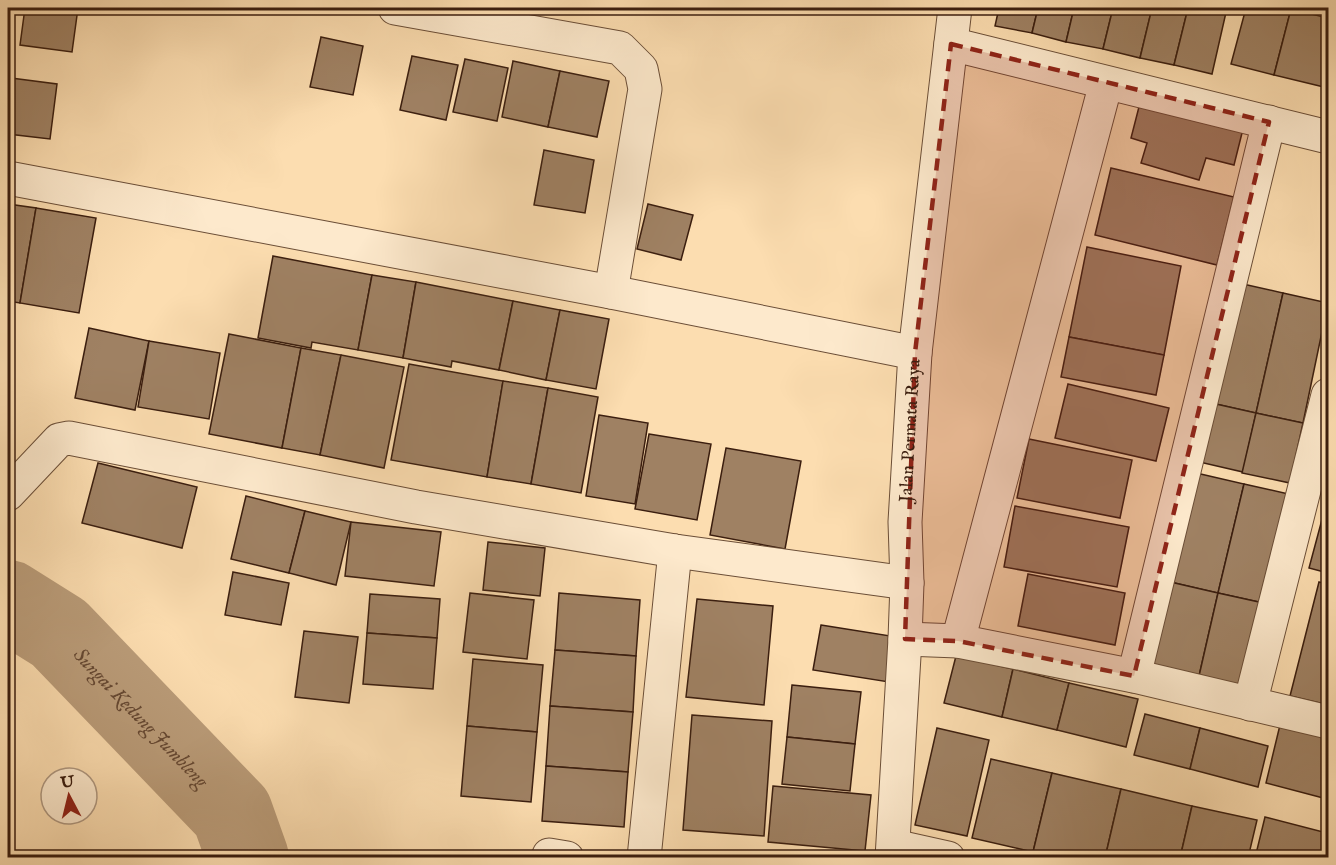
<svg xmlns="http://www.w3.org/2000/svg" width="1336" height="865" viewBox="0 0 1336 865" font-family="'IM FELL English',serif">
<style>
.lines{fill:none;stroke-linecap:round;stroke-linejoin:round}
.river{stroke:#ba9c79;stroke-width:82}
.building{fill:#9f8163;stroke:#3b1e0f;stroke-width:1.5}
.minor-casing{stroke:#6b4e37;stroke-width:35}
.minor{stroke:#fde9cc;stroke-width:33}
.marked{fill:#8f2418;fill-opacity:0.2;stroke:#8f2418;stroke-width:4.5;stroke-dasharray:12 8;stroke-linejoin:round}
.labels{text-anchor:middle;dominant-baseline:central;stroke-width:5;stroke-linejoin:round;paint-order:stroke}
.street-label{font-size:18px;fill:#3b1e0f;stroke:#fde9cc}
.water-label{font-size:20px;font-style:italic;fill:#674a34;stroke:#fde9cc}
</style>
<rect width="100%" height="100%" fill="#fcddb0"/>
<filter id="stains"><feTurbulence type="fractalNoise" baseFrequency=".00333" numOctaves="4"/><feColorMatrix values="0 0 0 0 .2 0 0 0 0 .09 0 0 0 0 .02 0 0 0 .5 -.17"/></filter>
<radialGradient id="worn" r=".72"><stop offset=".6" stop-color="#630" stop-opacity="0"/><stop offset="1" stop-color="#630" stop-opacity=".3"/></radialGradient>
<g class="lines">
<path class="river" id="s1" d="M8 601 59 633 232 813 248 858"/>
</g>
<g class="building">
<path d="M25 8H78L72 52 20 45Z"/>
<path d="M999 8H1038L1032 33 995 26Z"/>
<path d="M1038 8H1074L1066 42 1032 33Z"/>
<path d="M1074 8H1113L1103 49 1066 42Z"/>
<path d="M1113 8H1152L1140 58 1103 49Z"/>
<path d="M1152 8H1188L1174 65 1140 58Z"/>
<path d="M1188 8H1227L1212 74 1174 65Z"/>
<path d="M1246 8H1283L1291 9 1274 75 1231 64Z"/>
<path d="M1291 9 1328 18V88L1274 75Z"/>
<path d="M321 37 363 46 353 95 310 87Z"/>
<path d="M412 56 458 65 446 120 400 110Z"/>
<path d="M465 59 508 68 497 121 453 112Z"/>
<path d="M513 61 560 71 548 127 502 117Z"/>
<path d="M560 71 609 81 597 137 548 127Z"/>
<path d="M11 78 57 84 50 139 8 134V108Z"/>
<path d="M1140 103 1243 129 1234 165 1206 158 1199 180 1141 163 1147 143 1131 138Z"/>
<path d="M544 150 594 160 585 213 534 205Z"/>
<path d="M1111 168 1234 197 1217 265 1095 235Z"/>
<path d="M8 204 36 208 20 303 8 301Z"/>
<path d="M648 204 693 215 681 260 637 249Z"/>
<path d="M36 208 96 218 79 313 20 303Z"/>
<path d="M1087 247 1181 266 1164 355 1069 337Z"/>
<path d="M273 256 372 275 358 350 312 342 311 348 258 338Z"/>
<path d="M372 275 416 282 403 358 358 350Z"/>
<path d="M416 282 513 301 499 370 452 361 451 367 403 358Z"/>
<path d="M1234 282 1283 293 1256 413 1207 402Z"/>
<path d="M1283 293 1328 303 1303 423 1256 413Z"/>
<path d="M513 301 560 310 546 380 499 370Z"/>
<path d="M560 310 609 319 596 389 546 380Z"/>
<path d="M89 328 149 341 135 410 75 398Z"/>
<path d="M229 334 301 348 282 448 209 434Z"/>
<path d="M1069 337 1164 355 1156 395 1061 377Z"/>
<path d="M149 341 220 353 209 419 138 407Z"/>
<path d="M301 348 341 355 320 455 282 448Z"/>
<path d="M341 355 404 367 384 468 320 455Z"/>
<path d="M409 364 503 381 487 477 391 460Z"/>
<path d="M503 381 548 388 531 484 487 477Z"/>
<path d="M1068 384 1169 408 1156 461 1055 438Z"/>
<path d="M548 388 598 397 581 493 531 484Z"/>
<path d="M1207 402 1256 413 1243 472 1195 461Z"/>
<path d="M1256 413 1303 423 1290 483 1242 473Z"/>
<path d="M599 415 648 423 635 504 586 496Z"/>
<path d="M649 434 711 444 697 520 635 509Z"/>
<path d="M1029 439 1132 460 1120 518 1017 498Z"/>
<path d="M726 448 801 461 785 549 710 535Z"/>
<path d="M98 463 197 487 182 548 82 523Z"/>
<path d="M1192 472 1244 484 1218 593 1166 581Z"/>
<path d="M1244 484 1293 495 1268 604 1218 593Z"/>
<path d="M246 496 305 511 289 573 231 559Z"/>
<path d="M1015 506 1129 527 1117 587 1004 567Z"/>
<path d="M305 511 351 522 336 585 289 573Z"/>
<path d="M1324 512 1328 513V573L1309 568Z"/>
<path d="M351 522 441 532 434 586 345 576Z"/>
<path d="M488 542 545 548 540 596 483 590Z"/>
<path d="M233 572 289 583 281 625 225 615Z"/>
<path d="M1028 574 1125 593 1115 645 1018 626Z"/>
<path d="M1166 581 1218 593 1199 676 1146 664Z"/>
<path d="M1319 582 1328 584V705L1290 696Z"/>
<path d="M470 593 534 600 527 659 463 652Z"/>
<path d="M559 593 640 600 636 656 555 650Z"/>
<path d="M1218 593 1268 604 1248 688 1199 676Z"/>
<path d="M370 594 440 599 437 638 367 633Z"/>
<path d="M697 599 773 606 764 705 686 697Z"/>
<path d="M821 625 897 637 889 682 813 670Z"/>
<path d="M304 631 358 637 349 703 295 697Z"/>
<path d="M367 633 437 638 433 689 363 684Z"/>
<path d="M555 650 636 656 633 712 550 706Z"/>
<path d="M956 656 1013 669 1002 717 944 703Z"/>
<path d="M473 659 543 665 537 732 467 726Z"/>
<path d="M1013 669 1069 683 1057 730 1002 717Z"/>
<path d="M1069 683 1138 699 1126 747 1057 730Z"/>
<path d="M792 685 861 692 855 744 787 737Z"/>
<path d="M550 706 633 712 628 772 546 766Z"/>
<path d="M1145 714 1200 728 1190 769 1134 755Z"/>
<path d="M692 715 772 721 764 836 683 830Z"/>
<path d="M1280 725 1328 737 1327 799 1266 783Z"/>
<path d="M467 726 537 732 531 802 461 796Z"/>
<path d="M937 728 989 740 967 836 915 825Z"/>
<path d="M1200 728 1268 746 1258 787 1190 769Z"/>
<path d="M787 737 855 744 850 791 782 784Z"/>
<path d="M991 759 1052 773 1033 852 972 838Z"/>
<path d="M546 766 628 772 624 827 542 821Z"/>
<path d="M1052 773 1121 789 1105 858H1055L1033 852Z"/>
<path d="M773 786 871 795 865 851 768 842Z"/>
<path d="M1121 789 1192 806 1180 858H1105Z"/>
<path d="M1192 806 1257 820 1248 858H1180Z"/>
<path d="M1265 817 1327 833 1321 858H1255Z"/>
</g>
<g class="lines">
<defs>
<g id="minor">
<path d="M395 8 620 48 641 69 645 89 611 292"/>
<path d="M951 44 1328 137"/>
<path d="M8 178 611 292 915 353"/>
<path d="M8 494 59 440 69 438 416 507 675 551 907 583"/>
<path d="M905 639 958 641 1134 676 1328 722"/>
<path d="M958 641 1106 83"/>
<path d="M1134 676 1269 122"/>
<path d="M1250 704 1328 395"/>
<path d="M894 846 948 858"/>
<path d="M549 855 567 858"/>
<path d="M644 858 675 551"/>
<path id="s2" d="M892 858 905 639 907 583 905 522 915 353 955 8"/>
</g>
</defs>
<use href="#minor" class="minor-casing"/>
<use href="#minor" class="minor"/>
</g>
<path class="marked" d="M951 44 1269 122 1134 676 958 641 905 639 915 353Z"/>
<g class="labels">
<g class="street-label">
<text stroke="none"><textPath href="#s2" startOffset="428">Jalan Permata Raya</textPath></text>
</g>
<g class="water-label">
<text stroke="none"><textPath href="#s1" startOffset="178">Sungai Kedung Jumbleng</textPath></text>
</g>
</g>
<rect width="1336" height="865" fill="none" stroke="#fcddb0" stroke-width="30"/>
<rect x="9" y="9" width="1318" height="847" fill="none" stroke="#3b1e0f" stroke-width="3"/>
<rect x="15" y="15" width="1306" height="835" fill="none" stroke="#3b1e0f" stroke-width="1.5"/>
<g transform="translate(69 796) rotate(353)"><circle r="28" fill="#fde9cc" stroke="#af9880" stroke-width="1.5"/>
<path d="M0-4.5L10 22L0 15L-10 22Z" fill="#8f2418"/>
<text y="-9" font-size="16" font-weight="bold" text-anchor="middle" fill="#3b1e0f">U</text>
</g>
<rect width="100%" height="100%" filter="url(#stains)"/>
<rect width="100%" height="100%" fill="url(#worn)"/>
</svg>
